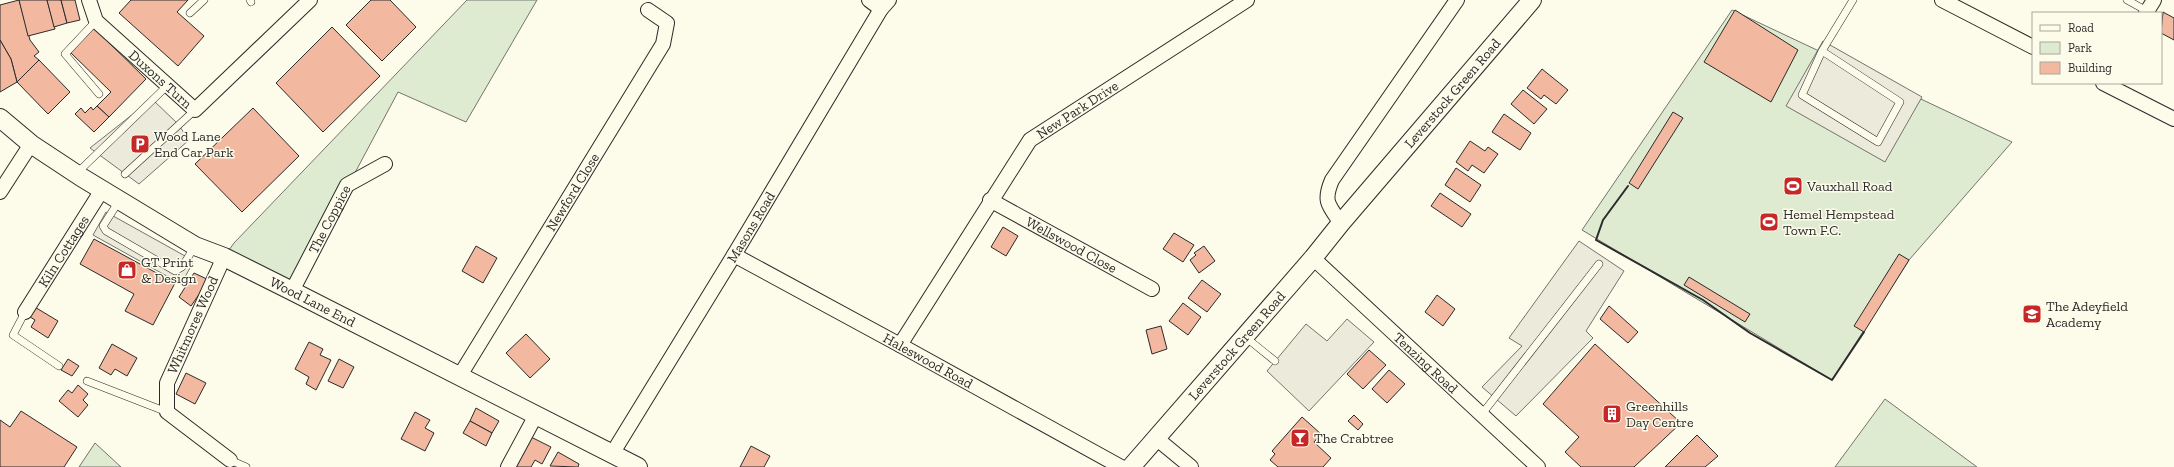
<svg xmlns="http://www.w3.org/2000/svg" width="2174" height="467" viewBox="0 0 2174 467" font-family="'Zilla Slab',serif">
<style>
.green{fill:#deebd1;stroke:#74746e}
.parking{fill:#eceadb;stroke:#74746e}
.building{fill:#f2b8a0;stroke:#2b2b2b}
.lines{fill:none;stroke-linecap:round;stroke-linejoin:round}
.service-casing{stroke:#2b2b2b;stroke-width:8}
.minor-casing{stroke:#2b2b2b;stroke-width:16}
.tertiary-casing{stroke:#2b2b2b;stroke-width:20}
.service{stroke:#fdfbea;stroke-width:7}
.minor{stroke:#fdfbea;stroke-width:14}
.tertiary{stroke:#fdfbea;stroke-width:18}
.wall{stroke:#2b2b2b;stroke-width:2}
.labels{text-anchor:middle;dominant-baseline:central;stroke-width:3;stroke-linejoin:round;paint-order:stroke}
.street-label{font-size:14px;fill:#2b2b2b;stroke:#fdfbea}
.poi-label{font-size:14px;fill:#2b2b2b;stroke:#fdfbea;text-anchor:start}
</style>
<rect width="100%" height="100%" fill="#fdfbea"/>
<g class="green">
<path d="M467 0H537L466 122 398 92 292 291 224 257 234 243Z"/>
<path d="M1732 10 2012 142 1909 260 1832 380 1582 230Z"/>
<path d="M1885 399 1977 467H1835Z"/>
<path d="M95 443 121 467H79Z"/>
</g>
<g class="parking">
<path d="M1823 41 1922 97 1885 162 1786 106Z"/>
<path d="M152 99 178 124 189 140 139 184 90 148Z"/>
<path d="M106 212 194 261 181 284 93 235Z"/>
<path d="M1579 241 1624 271 1586 331 1593 338 1516 416 1482 387 1522 346 1509 338Z"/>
<path d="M1347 319 1374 342 1309 411 1267 371 1306 324 1327 341Z"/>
</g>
<g class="building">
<path d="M19 0 30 40 39 52 34 56 39 60 17 82 11 59 0 40V5Z"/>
<path d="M19 0H47L55 29 28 36Z"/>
<path d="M47 0H61L67 23 54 27Z"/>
<path d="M61 0H75L80 20 67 23Z"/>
<path d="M131 0H188L177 12 204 36 178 66 119 13Z"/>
<path d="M371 0H390L416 27 382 61 346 25Z"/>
<path d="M1735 10 1798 50 1771 102 1704 62Z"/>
<path d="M2163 12 2174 18V40L2161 33Z"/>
<path d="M332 27 380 76 323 132 276 83Z"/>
<path d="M94 28 146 79 109 117 97 106 111 92 70 52Z"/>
<path d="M0 40 11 59 17 82 0 92Z"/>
<path d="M39 60 70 92 48 114 17 82Z"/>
<path d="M1542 69 1568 90 1556 104 1544 95 1541 99 1527 88Z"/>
<path d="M1523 90 1547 109 1534 124 1511 104Z"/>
<path d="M97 106 109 117 94 132 75 114 81 108 85 113 91 107 93 110Z"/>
<path d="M253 108 299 156 242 212 195 164Z"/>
<path d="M1673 112 1683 118 1638 189 1629 183Z"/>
<path d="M1504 114 1531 133 1520 150 1492 132Z"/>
<path d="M1470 141 1485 151 1488 147 1498 154 1484 173 1472 165 1468 171 1456 162Z"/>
<path d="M1456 168 1481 185 1470 202 1445 185Z"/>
<path d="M1440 193 1471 214 1462 227 1431 206Z"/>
<path d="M1003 227 1018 236 1006 256 991 247Z"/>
<path d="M1174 233 1194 245 1183 262 1163 249Z"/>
<path d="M94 239 175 283 153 325 125 311 134 294 80 264Z"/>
<path d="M476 246 497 258 483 283 462 271Z"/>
<path d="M1204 246 1215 261 1199 273 1190 260 1196 255 1194 253Z"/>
<path d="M1899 254 1909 260 1864 332 1854 326Z"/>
<path d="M194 273 209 280 191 306 179 297Z"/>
<path d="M1689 277 1750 314 1745 322 1684 285Z"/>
<path d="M1202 280 1221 294 1207 312 1188 298Z"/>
<path d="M1437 295 1455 309 1443 326 1425 312Z"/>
<path d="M1183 303 1201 317 1188 335 1169 321Z"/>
<path d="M33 306 58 321 48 338 31 327 35 320 27 315Z"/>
<path d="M1609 306 1638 332 1628 343 1600 319Z"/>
<path d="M1161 326 1167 349 1152 354 1146 330Z"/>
<path d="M526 334 550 359 530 378 506 353Z"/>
<path d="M309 342 323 349 320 355 331 360 316 390 306 384 309 377 295 369Z"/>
<path d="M112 344 137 358 127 376 115 369 111 375 99 368Z"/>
<path d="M1595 344 1681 423 1634 467H1581L1565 452 1579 437 1543 404Z"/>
<path d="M1369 350 1386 365 1363 389 1347 374Z"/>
<path d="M68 359 79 366 72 376 61 370Z"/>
<path d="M339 359 354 367 343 388 328 381Z"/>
<path d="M1389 370 1405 384 1387 403 1372 389Z"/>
<path d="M186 373 206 383 195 404 176 394Z"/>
<path d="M78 385 88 394 83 400 88 405 78 417 59 401 68 390 72 393Z"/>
<path d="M476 408 499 421 492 433 470 421Z"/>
<path d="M21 411 77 447 64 467H0V420L10 427Z"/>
<path d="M415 412 430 420 425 428 434 433 425 451 401 439Z"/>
<path d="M1354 415 1363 424 1358 430 1348 421Z"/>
<path d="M1302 417 1321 434 1314 442 1331 458 1323 467H1278L1270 460 1275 454 1272 451Z"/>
<path d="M470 421 492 433 486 446 463 433Z"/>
<path d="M1697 435 1718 456 1705 467H1665Z"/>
<path d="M529 436 551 447 542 464 535 460 531 467H515Z"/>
<path d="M751 446 770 456 764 467H740Z"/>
<path d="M558 452 579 464 578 467 550 466Z"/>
</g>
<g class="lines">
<defs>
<g id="service">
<path d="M250 0 251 2"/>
<path d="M2127 0 2147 11"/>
<path d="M190 13 204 0"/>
<path d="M96 21 65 54 99 94"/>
<path d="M1822 51 1900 102 1878 142 1802 95 1822 51 1853 0"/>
<path d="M76 174 168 85"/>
<path d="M125 174 195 110"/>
<path d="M119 201 103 226 106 231 175 271 182 267 195 246"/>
<path d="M25 312 13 335 59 366"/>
<path d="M1244 336 1275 361"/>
<path d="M87 381 167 412"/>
<path d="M1482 414 1599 264"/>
<path d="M230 460 246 467"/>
</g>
<g id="minor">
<path id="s1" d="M89 0 96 21 195 110 310 0"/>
<path d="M869 0 881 9"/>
<path d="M1942 0 2033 47"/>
<path d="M2146 13 2154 0"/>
<path d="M2103 83 2174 119"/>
<path d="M0 192 31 144"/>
<path id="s2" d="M990 200 1152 289"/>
<path d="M1341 223C1328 205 1323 201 1332 180L1457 0"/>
<path id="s3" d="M734 255 900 345 1121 467"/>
<path d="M224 257 167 383V412L230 460"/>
<path id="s4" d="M1313 258 1538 467"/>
<path id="s5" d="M292 291 347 185 385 164"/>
<path id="s6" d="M25 312 102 190"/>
<path id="s7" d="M900 345 1030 140 1247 0"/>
<path id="s8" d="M459 377 663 44 667 23 648 10"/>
<path d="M1156 438 1191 467"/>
<path id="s9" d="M612 454 734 255 881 9 889 0"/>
<path d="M508 467 536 415"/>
</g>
<g id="tertiary">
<path id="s10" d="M0 118 31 144 81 177 195 246 224 257 292 291 638 467"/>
<path id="s11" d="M1131 467 1313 258 1341 223 1532 0"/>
</g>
</defs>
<use href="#service" class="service-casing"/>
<use href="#minor" class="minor-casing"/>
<use href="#tertiary" class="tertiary-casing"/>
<use href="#service" class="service"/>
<use href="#minor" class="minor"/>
<use href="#tertiary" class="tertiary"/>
<path class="wall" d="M1628 186 1603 220 1596 240 1703 300 1750 333 1832 380 1864 332"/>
</g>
<defs>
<symbol id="parking-square" viewBox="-11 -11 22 22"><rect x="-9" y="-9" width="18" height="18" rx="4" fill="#c62828" stroke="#fdfbea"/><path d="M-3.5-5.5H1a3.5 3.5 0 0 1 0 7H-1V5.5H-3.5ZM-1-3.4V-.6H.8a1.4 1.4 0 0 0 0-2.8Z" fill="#fff"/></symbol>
<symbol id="stadium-square" viewBox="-11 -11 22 22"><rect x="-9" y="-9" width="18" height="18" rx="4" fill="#c62828" stroke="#fdfbea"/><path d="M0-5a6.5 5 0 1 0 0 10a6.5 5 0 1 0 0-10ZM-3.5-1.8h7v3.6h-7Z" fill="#fff"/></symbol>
<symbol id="shop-square" viewBox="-11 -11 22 22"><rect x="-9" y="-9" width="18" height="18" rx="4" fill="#c62828" stroke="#fdfbea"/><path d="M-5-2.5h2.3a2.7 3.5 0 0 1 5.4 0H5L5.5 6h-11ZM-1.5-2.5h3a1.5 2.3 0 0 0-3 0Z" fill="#fff"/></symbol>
<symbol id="school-square" viewBox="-11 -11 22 22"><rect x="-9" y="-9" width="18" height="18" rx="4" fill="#c62828" stroke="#fdfbea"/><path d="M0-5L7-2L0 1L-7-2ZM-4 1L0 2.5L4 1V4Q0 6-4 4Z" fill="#fff"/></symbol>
<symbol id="building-square" viewBox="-11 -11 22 22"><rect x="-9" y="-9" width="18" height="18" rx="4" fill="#c62828" stroke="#fdfbea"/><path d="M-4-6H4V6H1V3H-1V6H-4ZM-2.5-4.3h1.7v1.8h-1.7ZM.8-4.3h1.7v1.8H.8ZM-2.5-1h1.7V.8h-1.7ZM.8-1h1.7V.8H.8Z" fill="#fff"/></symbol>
<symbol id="bar-square" viewBox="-11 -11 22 22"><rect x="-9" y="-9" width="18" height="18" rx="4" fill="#c62828" stroke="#fdfbea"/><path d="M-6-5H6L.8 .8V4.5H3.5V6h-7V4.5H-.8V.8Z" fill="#fff"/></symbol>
</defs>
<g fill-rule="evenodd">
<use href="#parking-square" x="129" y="133" width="22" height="22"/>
<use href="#stadium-square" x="1782" y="175" width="22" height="22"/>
<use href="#stadium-square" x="1758" y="211" width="22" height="22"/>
<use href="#shop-square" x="116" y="259" width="22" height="22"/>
<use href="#school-square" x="2021" y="303" width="22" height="22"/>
<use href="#building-square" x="1601" y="403" width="22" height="22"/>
<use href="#bar-square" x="1289" y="427" width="22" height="22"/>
</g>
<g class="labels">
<g class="street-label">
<text stroke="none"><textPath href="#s1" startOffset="109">Duxons Turn</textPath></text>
<text stroke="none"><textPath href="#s11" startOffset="493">Leverstock Green Road</textPath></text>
<text stroke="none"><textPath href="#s7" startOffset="299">New Park Drive</textPath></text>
<text stroke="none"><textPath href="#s8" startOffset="217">Newford Close</textPath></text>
<text stroke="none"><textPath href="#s5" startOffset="81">The Coppice</textPath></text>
<text stroke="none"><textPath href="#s9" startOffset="266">Masons Road</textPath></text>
<text stroke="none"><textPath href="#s2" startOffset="93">Wellswood Close</textPath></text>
<text stroke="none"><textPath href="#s6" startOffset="72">Kiln Cottages</textPath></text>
<text stroke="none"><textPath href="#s10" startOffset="364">Wood Lane End</textPath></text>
<text transform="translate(193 325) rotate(-66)">Whitmores Wood</text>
<text stroke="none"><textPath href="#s11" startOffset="161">Leverstock Green Road</textPath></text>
<text stroke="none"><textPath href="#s3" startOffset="221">Haleswood Road</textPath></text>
<text stroke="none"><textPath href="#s4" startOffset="154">Tenzing Road</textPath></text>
</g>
<g class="poi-label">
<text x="154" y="136">Wood Lane<tspan x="154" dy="16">End Car Park</tspan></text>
<text x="1807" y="186">Vauxhall Road</text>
<text x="1783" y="214">Hemel Hempstead<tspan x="1783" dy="16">Town F.C.</tspan></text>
<text x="141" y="262">GT Print<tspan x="141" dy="16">&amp; Design</tspan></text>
<text x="2046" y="306">The Adeyfield<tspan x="2046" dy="16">Academy</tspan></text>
<text x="1626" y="406">Greenhills<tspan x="1626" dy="16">Day Centre</tspan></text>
<text x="1314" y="438">The Crabtree</text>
</g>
</g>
<rect x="2032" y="12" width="130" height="72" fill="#fdfbea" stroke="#a9a89e"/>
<rect x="2040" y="25" width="20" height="6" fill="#fdfbea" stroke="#a9a89e"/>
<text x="2068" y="32" font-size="12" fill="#2b2b2b">Road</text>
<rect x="2040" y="42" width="20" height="12" fill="#deebd1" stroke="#a9a89e"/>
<text x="2068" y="52" font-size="12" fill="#2b2b2b">Park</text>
<rect x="2040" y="62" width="20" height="12" fill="#f2b8a0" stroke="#a9a89e"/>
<text x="2068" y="72" font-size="12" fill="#2b2b2b">Building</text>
</svg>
